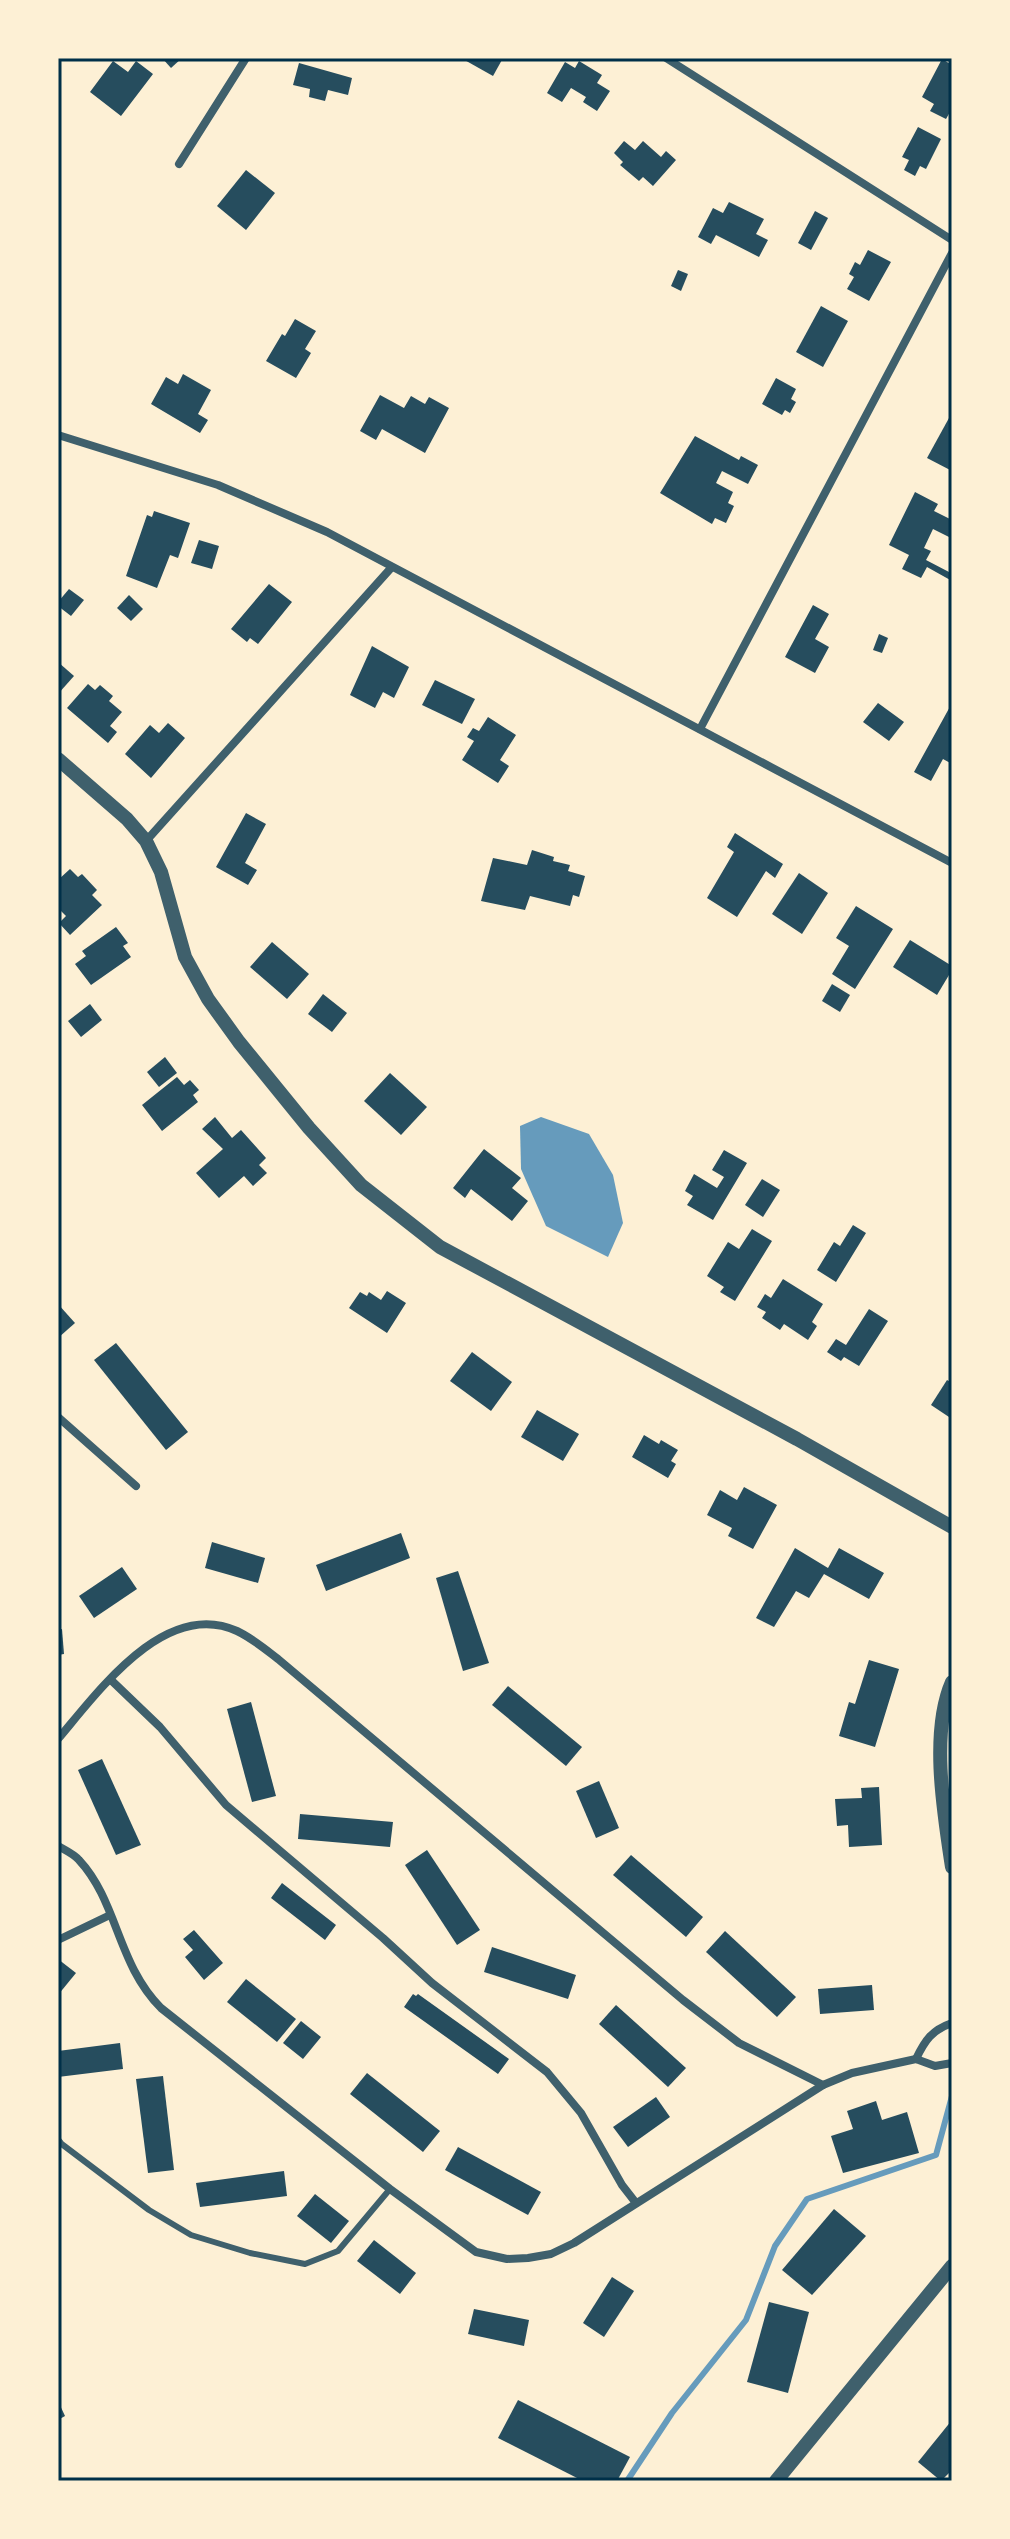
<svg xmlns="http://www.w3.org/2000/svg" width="1010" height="2539" viewBox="0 0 1010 2539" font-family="Cabin,sans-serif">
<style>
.water{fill:#669bbc}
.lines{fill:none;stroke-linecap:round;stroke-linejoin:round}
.stream{stroke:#669bbc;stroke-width:6}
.building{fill:#264d5e}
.service{stroke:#3f606c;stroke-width:6}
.minor{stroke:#3f606c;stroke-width:8}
.tertiary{stroke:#3f606c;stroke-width:14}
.neatline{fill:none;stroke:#003049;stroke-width:3}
</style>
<rect width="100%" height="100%" fill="#fdf0d5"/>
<path class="water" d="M541 1117 589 1134 613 1175 623 1223 608 1257 546 1226 521 1169 520 1126Z"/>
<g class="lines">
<path class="stream" d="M627 2481 672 2413 746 2320 775 2246 807 2199 936 2155 952 2096"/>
</g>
<g class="building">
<path d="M162 58H182L171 68Z"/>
<path d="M461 58H503L493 76Z"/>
<path d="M942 59 952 65V113L950 112 946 119 930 111 934 104 922 97Z"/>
<path d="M113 61 128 72 136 61 153 74 121 116 90 92Z"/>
<path d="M579 61 602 75 597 83 610 91 597 111 583 102 586 97 571 88 562 102 547 93 565 62 575 68Z"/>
<path d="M299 63 352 78 348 95 328 90 325 101 309 97 310 89 293 85Z"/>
<path d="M918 127 941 139 926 169 920 166 915 176 904 170 909 160 902 157Z"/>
<path d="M624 141 635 150 643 141 661 157 666 151 676 160 653 186 643 177 639 181 620 165 623 162 614 153Z"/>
<path d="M246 170 275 193 246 230 217 206Z"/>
<path d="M729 202 764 219 756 234 768 240 759 257 716 235 711 244 698 237 713 208 723 213Z"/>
<path d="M815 211 828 218 811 250 798 243Z"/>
<path d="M868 250 891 262 869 301 847 289 854 277 849 274 855 262 860 265Z"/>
<path d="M678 270 688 274 681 291 671 286Z"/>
<path d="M821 306 848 321 823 367 796 352Z"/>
<path d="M295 319 316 331 305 349 311 353 296 378 266 361 282 334 285 336Z"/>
<path d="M183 374 211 390 198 414 208 420 200 433 151 404 166 377 178 384Z"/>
<path d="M776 378 796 389 791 399 796 402 790 413 785 410 782 415 762 404Z"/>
<path d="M380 395 404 408 411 396 425 404 429 397 449 408 425 453 382 429 376 440 360 431Z"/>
<path d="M949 418 952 420V471L927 458Z"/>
<path d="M695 436 739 460 741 456 758 465 748 484 722 471 716 483 733 492 728 503 734 506 726 523 715 518 712 524 660 493Z"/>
<path d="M915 492 938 504 934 511 952 520 949 537 933 529 924 548 931 551 926 560 949 572 952 566V581L927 567 921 578 902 569 909 555 889 545Z"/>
<path d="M154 511 190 523 178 558 170 555 157 588 126 576 147 515 152 517Z"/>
<path d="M199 540 219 546 212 569 191 563Z"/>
<path d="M269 584 292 602 258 644 250 638 247 642 231 629Z"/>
<path d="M69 589 84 600 71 616 58 606V602Z"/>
<path d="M129 595 143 609 131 621 117 608Z"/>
<path d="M813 605 829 614 815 639 829 647 815 673 785 657Z"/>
<path d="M879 634 888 638 882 653 873 650Z"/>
<path d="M372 646 409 667 394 698 383 692 375 708 350 695Z"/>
<path d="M58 662 74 676 58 694Z"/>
<path d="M435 680 475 699 462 724 422 705Z"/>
<path d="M88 684 95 690 100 685 113 696 109 701 122 712 110 726 117 732 108 743 67 708Z"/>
<path d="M878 703 904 722 889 741 863 722Z"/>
<path d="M952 703V764L943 759 931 781 914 772Z"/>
<path d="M488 717 516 735 500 760 509 766 498 783 462 760 474 741 467 737 473 728 479 731Z"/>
<path d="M168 723 185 738 151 778 125 754 150 725 159 733Z"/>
<path d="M246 813 266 824 245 863 257 870 248 885 216 867Z"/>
<path d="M735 833 783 864 775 878 766 871 737 917 707 898 734 852 727 847Z"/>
<path d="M532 850 554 857 553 861 570 865 568 871 585 876 579 897 573 895 570 906 530 896 525 910 481 901 493 858 527 865Z"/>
<path d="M70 869 78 877 82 874 97 890 92 895 102 905 70 935 59 923 66 916 58 908V880Z"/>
<path d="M799 873 828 893 802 934 772 914Z"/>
<path d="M856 906 893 929 855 989 832 974 849 946 836 938Z"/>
<path d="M116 927 128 943 123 946 131 957 91 985 75 964 86 956 82 951Z"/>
<path d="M910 940 952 966V970L937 995 893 967Z"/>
<path d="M272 942 309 974 287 999 250 967Z"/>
<path d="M832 984 850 995 840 1012 822 1001Z"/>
<path d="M323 994 347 1013 332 1032 308 1014Z"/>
<path d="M90 1004 102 1020 81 1037 68 1021Z"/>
<path d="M165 1057 177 1073 159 1087 147 1072Z"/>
<path d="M390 1073 427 1107 401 1135 364 1101Z"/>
<path d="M177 1077 184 1085 190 1080 199 1090 193 1095 198 1102 162 1131 142 1105Z"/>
<path d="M215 1117 232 1138 241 1130 266 1158 259 1165 267 1173 253 1186 244 1176 219 1198 196 1173 223 1149 202 1129Z"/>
<path d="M484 1149 521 1178 512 1188 528 1201 512 1221 471 1189 465 1198 453 1188Z"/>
<path d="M724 1150 747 1163 713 1220 687 1205 693 1196 685 1191 694 1174 717 1188 724 1177 712 1170Z"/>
<path d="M762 1179 780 1190 763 1217 745 1205Z"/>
<path d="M853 1225 866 1233 836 1282 817 1270 834 1242 840 1246Z"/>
<path d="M752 1229 772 1241 735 1301 720 1292 724 1287 707 1276 728 1242 739 1249Z"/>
<path d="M783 1279 823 1304 812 1322 817 1326 808 1340 784 1324 780 1330 762 1318 766 1312 757 1307 765 1294 771 1298Z"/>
<path d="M387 1291 406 1303 387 1333 349 1308 360 1292 367 1296 369 1292 381 1300Z"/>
<path d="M58 1304 75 1323 58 1338Z"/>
<path d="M869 1309 888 1321 859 1366 844 1357 841 1361 827 1352 836 1339 846 1345Z"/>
<path d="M116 1343 188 1432 166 1450 94 1360Z"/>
<path d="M472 1352 512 1382 491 1411 450 1381Z"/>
<path d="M947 1380 952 1383V1419L931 1405Z"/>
<path d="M537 1410 579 1434 563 1461 521 1437Z"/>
<path d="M644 1435 659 1444 661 1440 678 1450 671 1461 676 1464 668 1478 632 1457Z"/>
<path d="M744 1487 777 1505 753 1549 728 1536 732 1528 707 1515 720 1490 737 1500Z"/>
<path d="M401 1533 410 1558 326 1591 316 1565Z"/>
<path d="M212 1542 265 1558 258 1583 205 1568Z"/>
<path d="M795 1548 828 1568 839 1548 884 1573 869 1599 824 1574 809 1598 796 1591 774 1627 756 1618Z"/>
<path d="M122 1567 137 1589 94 1618 79 1596Z"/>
<path d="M458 1571 489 1663 463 1671 436 1578Z"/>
<path d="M62 1629 64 1654 58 1655V1630Z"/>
<path d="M869 1660 899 1669 875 1747 839 1736 849 1702 855 1704Z"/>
<path d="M508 1686 582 1747 566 1766 492 1705Z"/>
<path d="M251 1702 276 1796 252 1802 227 1709Z"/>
<path d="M102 1759 141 1845 116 1855 78 1770Z"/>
<path d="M599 1781 619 1828 596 1838 576 1791Z"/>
<path d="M879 1787 882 1845 849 1847 848 1825 837 1826 835 1799 862 1798 861 1788Z"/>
<path d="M300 1814 393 1822 390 1847 298 1839Z"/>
<path d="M427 1850 480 1930 457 1945 405 1865Z"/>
<path d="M631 1855 703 1917 686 1937 613 1875Z"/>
<path d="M282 1883 336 1925 325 1940 271 1898Z"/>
<path d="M194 1930 223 1963 204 1980 185 1957 193 1950 183 1939Z"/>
<path d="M725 1931 796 1997 777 2017 706 1952Z"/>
<path d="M492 1947 576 1975 568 1999 484 1972Z"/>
<path d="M58 1959 76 1973 58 1995Z"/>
<path d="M246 1979 296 2019 277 2042 227 2002Z"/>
<path d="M872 1985 874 2010 820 2014 818 1989Z"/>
<path d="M413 1994 416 1996 418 1994 509 2059 498 2074 404 2007Z"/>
<path d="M616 2005 686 2068 668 2087 599 2024Z"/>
<path d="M301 2021 321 2037 303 2059 283 2043Z"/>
<path d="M120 2043 123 2069 58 2077V2051Z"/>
<path d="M367 2073 440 2131 423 2152 350 2094Z"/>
<path d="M163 2076 174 2170 148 2173 136 2079Z"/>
<path d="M656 2097 670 2117 628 2147 613 2127Z"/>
<path d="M876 2101 882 2120 907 2112 919 2153 843 2173 831 2136 853 2129 847 2111Z"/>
<path d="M458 2147 541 2192 528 2215 445 2170Z"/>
<path d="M284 2171 287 2196 200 2207 196 2183Z"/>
<path d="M315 2194 349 2221 331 2243 297 2216Z"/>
<path d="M834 2209 866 2236 812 2295 782 2270Z"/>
<path d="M374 2240 416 2273 400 2294 357 2261Z"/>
<path d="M612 2277 634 2291 604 2337 583 2323Z"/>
<path d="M769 2302 809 2312 788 2393 747 2382Z"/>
<path d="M474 2309 529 2320 524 2346 468 2334Z"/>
<path d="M518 2400 630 2457 617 2481H583L498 2438Z"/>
<path d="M58 2401 65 2416 58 2420Z"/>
<path d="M952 2420V2470L941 2481 918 2462Z"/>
</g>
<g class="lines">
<path class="service" d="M59 2142 149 2210 191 2235 250 2253 305 2264 338 2251 390 2189"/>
<g class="minor">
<path d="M666 58 952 240"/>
<path d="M179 164 246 58"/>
<path d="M58 435 218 485 327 532 952 863"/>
<path d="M700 729 952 253"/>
<path d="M146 841 391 568"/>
<path d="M58 1417 136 1486"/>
<path d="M111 1680 160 1727 226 1805 383 1938 432 1983 547 2072 581 2113 622 2185 636 2203"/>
<path d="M58 1739C98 1692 165 1598 237 1631 252 1638 265 1649 278 1659L683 2000 739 2043 823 2085 852 2073 916 2059 935 2066 952 2063"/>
<path d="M58 1846C65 1850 74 1854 79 1860 118 1902 117 1964 161 2008L390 2189 476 2252 507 2259 528 2258 551 2254 574 2243 823 2085"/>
<path d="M58 1940 110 1915"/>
<path d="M916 2059C925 2040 932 2030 952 2023"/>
<path d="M58 2141 59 2142"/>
</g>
<g class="tertiary">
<path d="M58 759 127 819 146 841 161 872 185 957 208 999 239 1042 309 1128 361 1185 440 1247 797 1439 952 1527"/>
<path d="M952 1682C930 1732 944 1814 952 1867"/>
<path d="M776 2481 952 2266"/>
</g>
</g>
<rect width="1010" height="2539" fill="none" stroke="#fdf0d5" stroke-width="120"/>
<rect x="60" y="60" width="890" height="2419" class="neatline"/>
</svg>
